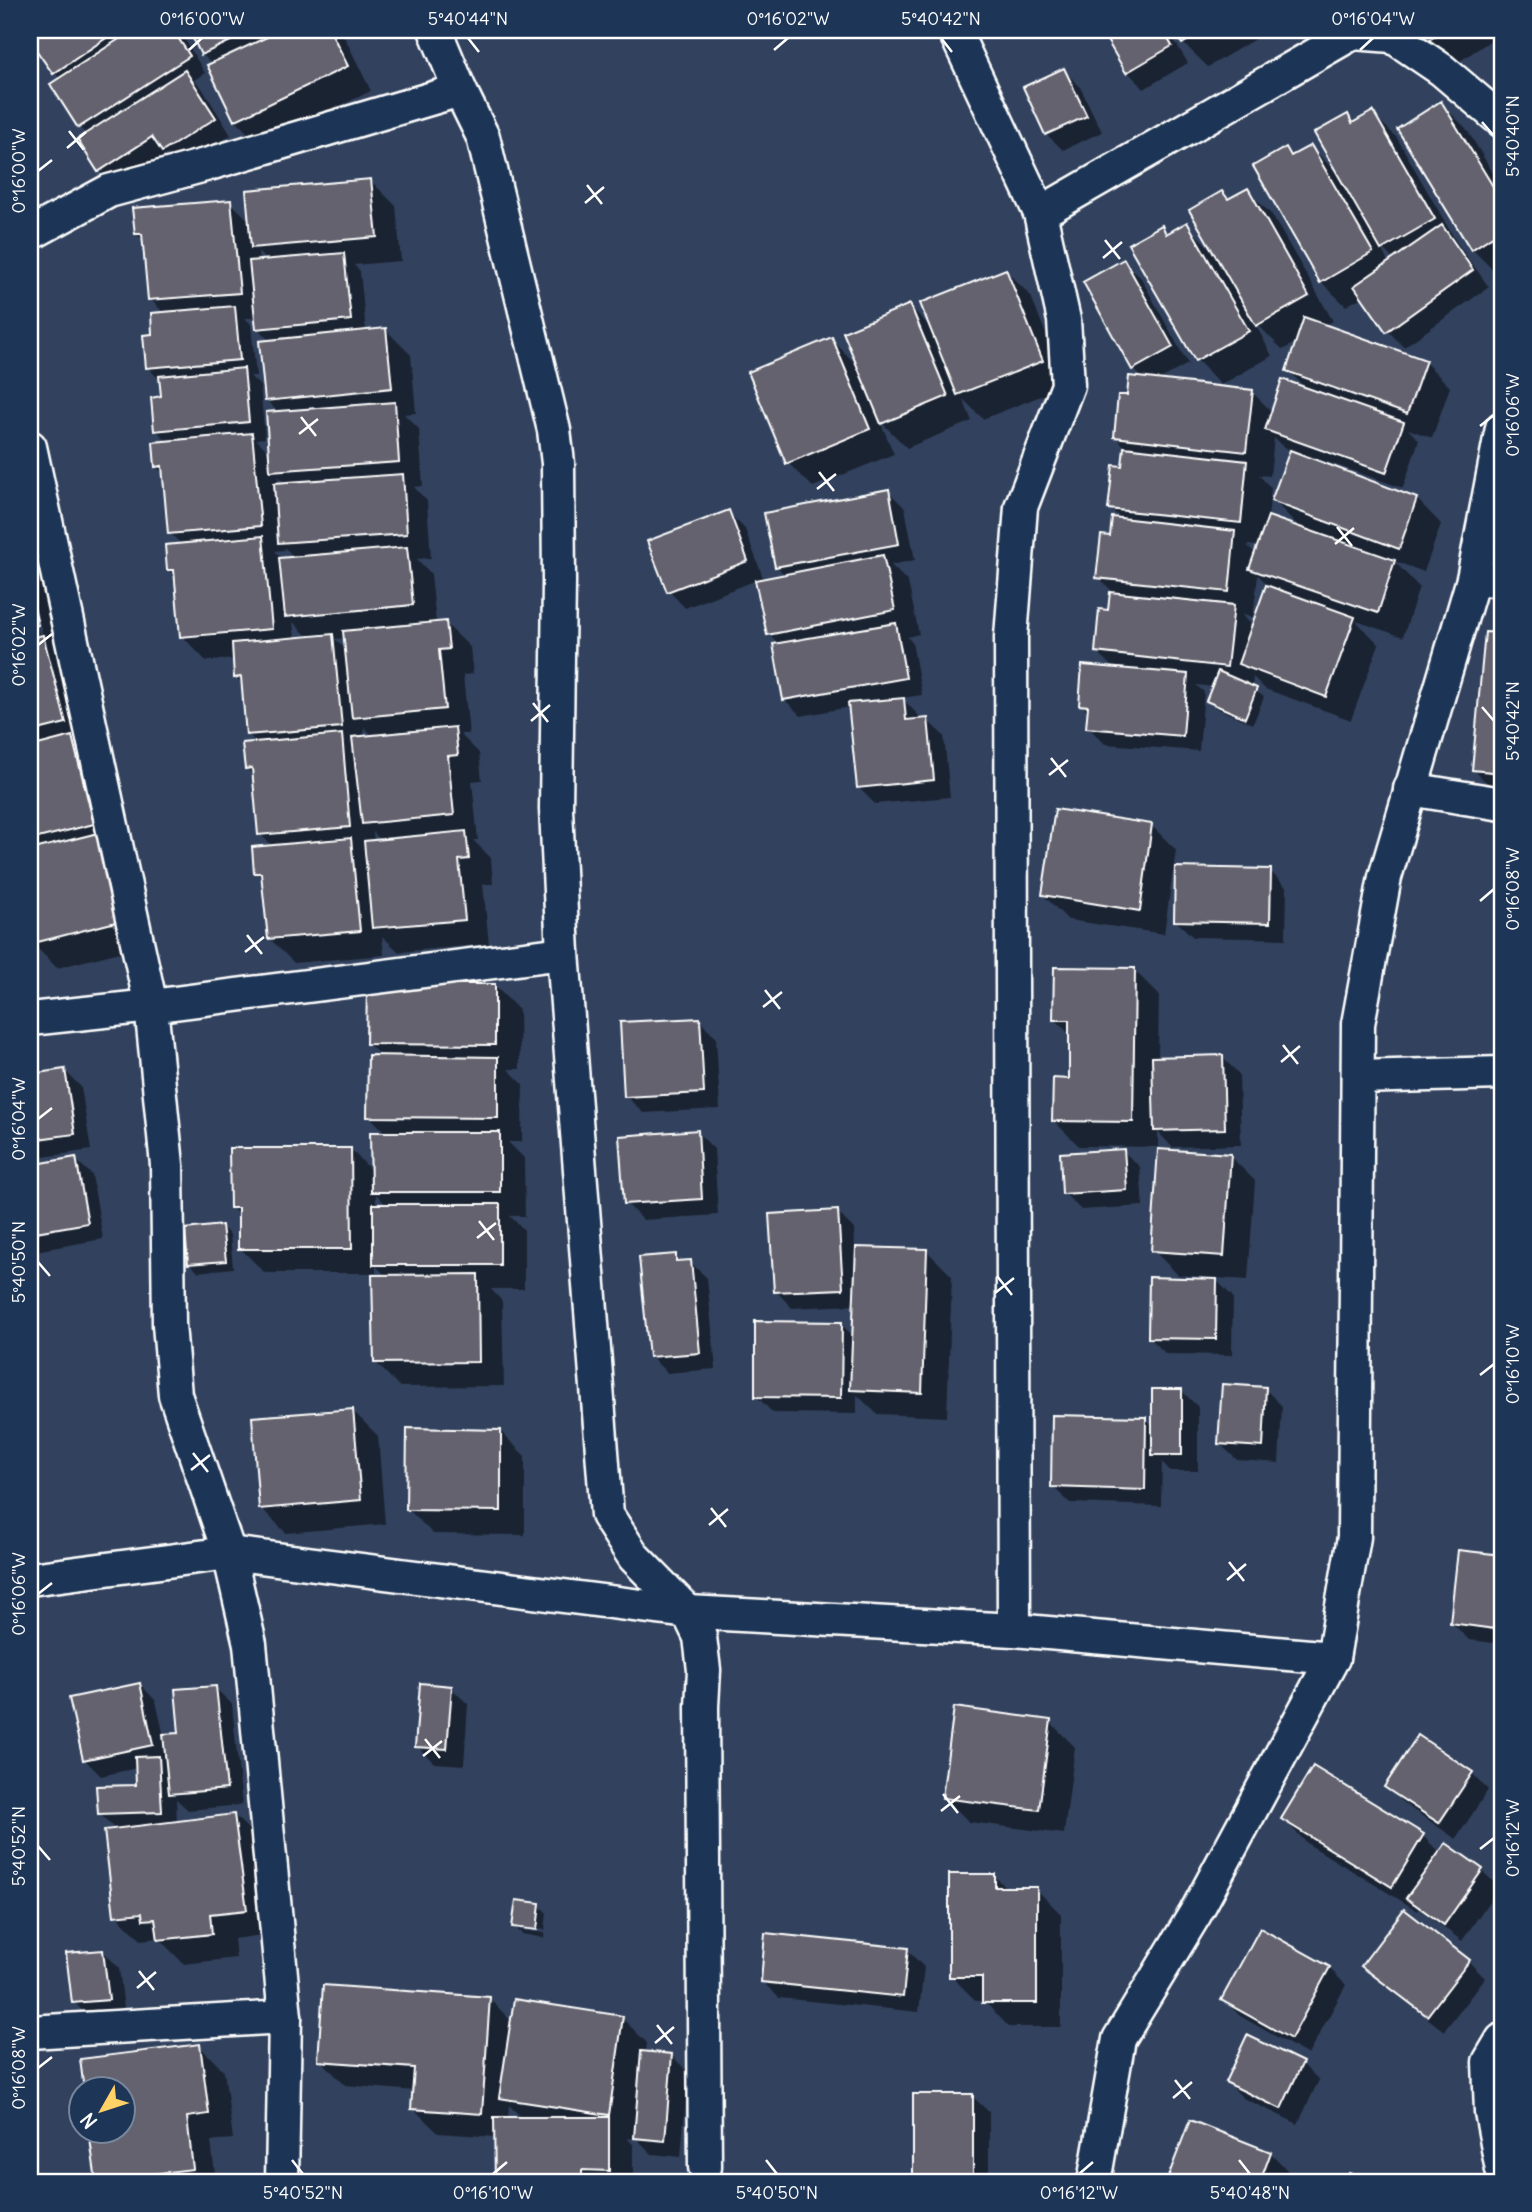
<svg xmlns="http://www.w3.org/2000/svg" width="1532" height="2212" viewBox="0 0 1532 2212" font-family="Delius,sans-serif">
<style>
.shadow{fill:#0007;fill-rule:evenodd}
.building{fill:#64626e;stroke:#fff;stroke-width:2}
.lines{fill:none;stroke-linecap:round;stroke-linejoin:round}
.street-casing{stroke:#fff;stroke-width:37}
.street{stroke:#1d3557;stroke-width:32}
.ticks{fill:none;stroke:#fff;stroke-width:2.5}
.neatline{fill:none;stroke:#fff;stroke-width:2.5}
.ticks-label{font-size:18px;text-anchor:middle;fill:#fff}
</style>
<rect width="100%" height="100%" fill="#32425e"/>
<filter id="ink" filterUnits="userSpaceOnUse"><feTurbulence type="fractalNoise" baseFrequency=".0143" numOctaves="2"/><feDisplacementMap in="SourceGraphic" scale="14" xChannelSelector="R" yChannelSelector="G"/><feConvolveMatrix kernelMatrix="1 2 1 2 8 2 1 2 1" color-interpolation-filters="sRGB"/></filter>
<g filter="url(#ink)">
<g class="shadow">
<path d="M30 30H179L205 73 194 80 202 88 231 135 180 168 167 154 116 187 99 171 87 135 79 127 52 84 60 79 30 38Z"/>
<path d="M191 30H337L345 38 371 91 260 145 235 120 213 65 202 54Z"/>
<path d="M1050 30H1066L1057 36Z"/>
<path d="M1103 30H1168L1188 63 1144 89 1128 72Z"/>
<path d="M1175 30H1250L1255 39 1208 67 1183 43Z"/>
<path d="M1422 30H1502V33L1454 65 1429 40Z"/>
<path d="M1064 70 1080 87 1102 132 1063 150 1046 134Z"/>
<path d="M1441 104 1466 128 1502 188V270L1497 274 1472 249Z"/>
<path d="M1372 113 1397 138 1457 243 1489 287 1404 347 1387 330 1364 296 1346 306 1321 282 1286 149 1293 157 1311 147 1338 174 1347 116 1355 124ZM1380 246 1394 260 1389 264Z"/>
<path d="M371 181 396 206 401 261 354 265 360 271 366 332 386 330 411 355 416 413 404 414 419 429 423 486 414 487 427 501 431 558 417 559 431 574 436 623H445L470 647 473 674 463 675 469 734H460L479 753 482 780 472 781 478 840H473L491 858 493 884H483L489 944 399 952 382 936 384 955 294 963 269 938 264 880 256 872 273 847 260 834 254 776 246 768 257 743 248 734 244 685 236 678 235 659 206 661 182 636 177 578 168 570 182 545 170 533 165 475 156 467 168 442 156 430 163 398 161 381 147 367 154 335 164 313 150 299 144 241 136 234 230 202 251 222ZM258 252 267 261 259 262ZM245 318H256L257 328 271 342 266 400 278 412 271 454 256 439 265 438 260 386 250 376H256L251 324ZM278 476 285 484H279ZM284 547 296 559 284 560 275 551 285 550ZM293 622 309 638 295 639ZM346 638 347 650 335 639ZM364 727 373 736 365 737ZM373 832 381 841 374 842Z"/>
<path d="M1247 190 1272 215 1333 321 1324 326 1425 362 1450 387 1432 438 1408 429 1419 440 1403 488 1283 447 1274 438 1270 476 1259 475 1271 488 1268 518 1302 530 1273 500 1291 453 1417 499 1441 524 1424 572 1394 561 1419 587 1403 637 1356 621 1379 644 1351 720 1265 689 1253 677 1252 688 1264 697 1253 724 1216 708 1208 700 1214 687 1196 685 1204 692 1199 751 1105 744 1088 727 1089 713 1081 704 1114 669 1097 652 1114 593 1098 577 1111 537 1122 520 1110 508 1128 450 1116 437 1128 397 1144 380 1133 369 1124 261 1141 278 1188 364 1157 381 1252 392 1273 413 1307 390 1288 370 1298 341 1283 350 1254 321 1272 356 1221 385 1197 360 1131 245 1161 228 1169 235 1186 225 1215 253 1222 193 1229 200ZM1247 545 1259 546 1256 554ZM1258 575 1268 585 1253 626 1242 615 1253 617Z"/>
<path d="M1006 271 1031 296 1066 386 983 419 963 399 972 421 907 448 880 421 894 454 813 487 788 463 831 339 859 367 910 306 932 329Z"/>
<path d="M888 491 905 508 915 560 891 565 908 582 919 634 907 637 912 642 922 695 902 698 920 717V720H927L944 736 950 797 875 804 858 787 850 707 801 716 784 699 779 645 768 634 757 580 685 608 669 591 728 512 745 529 764 580 786 576 777 567Z"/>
<path d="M30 553 40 563 62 649 57 651 68 662 144 946 57 968 32 943 30 935V598L39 634 42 633 30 584Z"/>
<path d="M1487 634 1502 635V795L1498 794 1473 769Z"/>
<path d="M1151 825 1176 850 1164 934 1068 920 1043 895Z"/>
<path d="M1270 871 1287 888 1286 939 1193 937 1176 921Z"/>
<path d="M1134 970 1159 995 1158 1058 1222 1057 1239 1074 1241 1145 1172 1147 1158 1132V1147L1079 1146 1054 1121 1071 1081V1036L1055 1019Z"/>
<path d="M494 985 519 1010 520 1069H508L523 1084 522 1142H508L524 1158 525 1216H510L524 1230V1289H491L502 1301 504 1386 400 1387 375 1362 387 1277 376 1266V1273H265L240 1248V1216L231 1207 351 1150 373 1172 386 1133 369 1116 382 1057 368 1044ZM376 1194 387 1206H376Z"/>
<path d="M699 1020 716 1037 720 1109 643 1113 626 1096Z"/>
<path d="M64 1070 81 1087 91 1150 30 1159V1076Z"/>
<path d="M697 1132 714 1149 718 1215 643 1220 626 1203Z"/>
<path d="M1123 1151 1140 1167 1143 1206 1081 1210 1064 1193Z"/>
<path d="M1230 1156 1255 1181 1248 1280 1214 1278 1233 1297 1232 1355 1166 1354 1149 1337 1203 1280V1277L1178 1275 1153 1250Z"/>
<path d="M75 1159 92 1175 103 1239 30 1252V1167Z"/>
<path d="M837 1212 854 1229 855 1248 927 1251 952 1276 947 1417 877 1414 857 1395V1414L773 1413 756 1396 841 1324 854 1337 855 1305 792 1308 776 1291Z"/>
<path d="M222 1227 230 1235 233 1268 198 1272 190 1264Z"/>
<path d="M675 1256 682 1263 690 1262 707 1278 716 1369 667 1373 650 1356Z"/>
<path d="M1265 1389 1282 1406 1279 1463 1237 1460 1220 1444Z"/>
<path d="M1181 1390 1198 1407V1471H1170L1162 1462 1161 1506 1070 1503 1053 1487 1146 1419 1154 1427Z"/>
<path d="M353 1411 378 1436 385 1524 286 1533 261 1508Z"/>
<path d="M500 1431 525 1456V1535L433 1534 408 1509Z"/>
<path d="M1460 1552 1502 1557V1644L1469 1640 1452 1623Z"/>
<path d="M140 1684 156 1701 164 1736 181 1734 215 1688 232 1704 242 1805 188 1810 176 1799 177 1823 234 1815 259 1840 270 1934 234 1939 236 1958 184 1964 158 1938 141 1940 116 1915V1830L99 1813 138 1786 137 1768 101 1776 84 1759Z"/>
<path d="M451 1688 468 1704 464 1765 434 1763 417 1746Z"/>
<path d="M1050 1722 1075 1747 1064 1834 969 1822 944 1797Z"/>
<path d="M1314 1769 1423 1836 1440 1853 1446 1845 1482 1871 1499 1887 1462 1941 1419 1909 1418 1911 1308 1844 1283 1819Z"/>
<path d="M1472 1773 1488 1790 1456 1839 1403 1803 1386 1786Z"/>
<path d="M994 1876 1007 1888 1036 1889 1061 1914V2027H1009L984 2001H976L951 1976Z"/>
<path d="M539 1905 547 1913 545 1930 520 1926V1930L545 1933 544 1938 522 1934 514 1926Z"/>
<path d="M907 1950 924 1967 919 2012 779 1998 762 1981Z"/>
<path d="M103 1951 119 1968 125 2016 90 2019 74 2002Z"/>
<path d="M1468 1961 1485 1978 1444 2031 1380 1982 1363 1965Z"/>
<path d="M1329 1968 1346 1985 1308 2055 1240 2016 1223 1999Z"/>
<path d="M490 1999 512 2022 622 2018 647 2043 646 2053 671 2055 688 2072 681 2157 652 2154 634 2136 633 2139 627 2138 633 2144V2182H496V2137L438 2133 413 2108 414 2091 345 2085 320 2060ZM509 2105 523 2119H508Z"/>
<path d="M199 2046 224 2071 233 2139 211 2141 216 2182H99L91 2132H122Z"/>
<path d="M1302 2064 1319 2080 1298 2124 1243 2098 1227 2082Z"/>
<path d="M972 2096 989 2112V2182H921L914 2176Z"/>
<path d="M1271 2153 1287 2170 1282 2182H1176L1171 2177Z"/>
</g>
<g class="building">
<path d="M30 30H118L53 74 30 41Z"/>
<path d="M133 30H173L190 56 78 128 50 84Z"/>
<path d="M189 30H254L201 55Z"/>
<path d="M282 30H330L348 66 234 121 207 65Z"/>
<path d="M1101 30H1163L1172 46 1126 73Z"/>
<path d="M1173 30H1205L1182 44Z"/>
<path d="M1420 30H1445L1427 41Z"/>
<path d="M1064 68 1087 116 1045 135 1023 87Z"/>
<path d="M185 70 216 118 162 152 152 137 98 172 77 139Z"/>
<path d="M1441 101 1502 201V230L1471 250 1397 129Z"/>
<path d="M1373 111 1435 219 1381 250 1314 133 1348 114 1352 123Z"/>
<path d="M1311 145 1373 252 1320 283 1253 166 1286 147 1291 156Z"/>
<path d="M371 179 377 237 251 248 246 190Z"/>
<path d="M1248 188 1309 296 1256 326 1189 210 1222 191 1228 199Z"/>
<path d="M231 200 240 293 148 300 142 234H135L132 208Z"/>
<path d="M1187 222 1249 331 1195 361 1128 244 1162 225 1166 234Z"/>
<path d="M1442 225 1473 270 1386 332 1354 286Z"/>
<path d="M344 253 351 320 256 329 249 261Z"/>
<path d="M1124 259 1173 347 1132 370 1083 282Z"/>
<path d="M1006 269 1043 361 957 395 920 303Z"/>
<path d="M910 304 948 396 881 424 843 332Z"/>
<path d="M235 306 240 360 146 368 143 335 152 334 151 313Z"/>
<path d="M1304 317 1426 360 1407 414 1286 371Z"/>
<path d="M386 328 392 388 265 401 259 341Z"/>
<path d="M832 337 870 429 786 464 748 372Z"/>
<path d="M244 368 249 422 154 431 151 398 161 396 159 376Z"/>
<path d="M1129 376 1253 390 1246 452 1114 437 1118 395H1127Z"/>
<path d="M1282 379 1404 422 1386 473 1265 430Z"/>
<path d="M395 402 399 462 270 471 266 412Z"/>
<path d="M252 433 261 526 168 534 162 466 155 467 153 442Z"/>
<path d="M1124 447 1247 461 1241 523 1108 509 1113 465 1122 466Z"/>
<path d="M1290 450 1417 498 1399 549 1271 501Z"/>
<path d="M403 474 407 534 278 543 274 483Z"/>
<path d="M889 489 899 544 775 567 764 513Z"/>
<path d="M729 510 748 561 667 592 647 541Z"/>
<path d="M1268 516 1395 560 1378 613 1249 569Z"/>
<path d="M1112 517 1235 531 1229 592 1096 578 1101 535 1110 536Z"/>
<path d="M263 536 272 629 180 637 174 570H167L165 545Z"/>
<path d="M407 547 413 605 285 617 279 558Z"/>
<path d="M883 555 895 610 767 635 755 580Z"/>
<path d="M1266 585 1355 617 1326 697 1238 664Z"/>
<path d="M30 591 38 625 30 627Z"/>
<path d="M1110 592 1234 605 1227 667 1095 652 1099 609 1108 610Z"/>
<path d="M446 621 449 649 439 650 445 709 352 718 343 631Z"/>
<path d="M896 623 906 678 783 700 773 644Z"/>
<path d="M1485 632 1502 633V773L1472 770Z"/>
<path d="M333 634 342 727 246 735 241 677 234 678 232 643Z"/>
<path d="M43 635 66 723 30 732V638Z"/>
<path d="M1082 665 1188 674 1183 736 1086 728 1088 706 1079 705Z"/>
<path d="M1218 671 1257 688 1245 718 1206 701Z"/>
<path d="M904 698 906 720 928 718 934 780 857 788 848 703Z"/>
<path d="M455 727 458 755 448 756 454 815 362 824 352 737Z"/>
<path d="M342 734 350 827 258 835 252 768 245 769 242 743Z"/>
<path d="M72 736 94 824 30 840V747Z"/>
<path d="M1055 809 1152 824 1140 911 1042 895Z"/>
<path d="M466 831 469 859 459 860 465 920 372 928 364 841Z"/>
<path d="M98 833 120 921 30 944V850Z"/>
<path d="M351 838 360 931 268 939 261 873H254L252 847Z"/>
<path d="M1175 867 1271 869 1270 923 1174 921Z"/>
<path d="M1054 967 1135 968 1133 1122 1052 1121 1053 1078 1069 1079V1020H1053Z"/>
<path d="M367 984H495V1045L366 1044Z"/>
<path d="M700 1018 704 1093 624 1097 620 1022Z"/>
<path d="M368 1055 498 1057V1118L367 1117Z"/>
<path d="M1223 1055 1225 1129 1154 1131 1152 1057Z"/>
<path d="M65 1069 75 1134 30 1140V1074Z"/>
<path d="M698 1130 702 1199 624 1204 619 1136Z"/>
<path d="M370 1132H500V1192H371Z"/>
<path d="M229 1148H351L352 1249H238V1208H230Z"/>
<path d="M1124 1149 1127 1190 1062 1194 1060 1153Z"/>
<path d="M1158 1149 1231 1154 1224 1256 1151 1251Z"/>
<path d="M76 1157 88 1223 30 1233V1165Z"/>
<rect x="373" y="1204" width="127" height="61"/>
<path d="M838 1210 843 1289 774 1292 769 1214Z"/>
<path d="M222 1225 226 1261 188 1264 185 1229Z"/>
<path d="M856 1247 927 1249 922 1393 850 1390Z"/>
<path d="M676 1254V1261L691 1260 700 1353 649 1357 639 1257Z"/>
<path d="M478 1274 479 1362 374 1363 372 1275Z"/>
<path d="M1149 1277 1217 1279 1216 1339 1148 1338Z"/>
<path d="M755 1321 842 1322 841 1398 755 1397Z"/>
<path d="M1222 1384 1266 1387 1263 1447 1218 1444Z"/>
<rect x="1152" y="1389" width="30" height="66"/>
<path d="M353 1409 361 1500 259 1509 252 1417Z"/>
<path d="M1052 1415 1146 1417 1145 1490 1051 1487Z"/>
<path d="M407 1428 501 1430V1511L406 1510Z"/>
<path d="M1458 1550 1502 1555V1630L1450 1623Z"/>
<path d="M140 1683 153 1745 83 1760 69 1698Z"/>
<path d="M420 1683 452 1686 447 1749 415 1747Z"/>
<path d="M216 1686 227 1789 169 1794 163 1734 179 1733 175 1689Z"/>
<path d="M954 1707 1051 1720 1039 1810 942 1798Z"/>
<path d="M1418 1735 1473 1772 1439 1823 1384 1787Z"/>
<path d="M159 1756 162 1812 98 1814 96 1786 136 1785 135 1757Z"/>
<path d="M1313 1766 1424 1834 1392 1887 1281 1819Z"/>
<path d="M234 1814 247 1910 210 1914 212 1934 158 1940 155 1919 143 1920 142 1913 114 1916 104 1830Z"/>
<path d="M1446 1843 1483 1869 1444 1925 1406 1898Z"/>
<path d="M949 1874H995V1887H1037V2003H982V1977H949Z"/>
<path d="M516 1900 540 1903 537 1930 512 1927Z"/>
<path d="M1404 1909 1470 1960 1427 2016 1361 1966Z"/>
<path d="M1260 1928 1330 1967 1291 2039 1221 2000Z"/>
<path d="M765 1933 908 1948 903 1997 761 1982Z"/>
<path d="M103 1950 109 2000 72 2003 66 1953Z"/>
<path d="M323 1985 490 1997 482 2114 411 2109 414 2068 318 2061Z"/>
<path d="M514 1999 623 2016 609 2115 499 2098Z"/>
<path d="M1247 2035 1303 2062 1281 2109 1225 2082Z"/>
<path d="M200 2044 209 2114 187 2117 193 2169 96 2181 89 2132H122V2090H84L80 2059Z"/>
<path d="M641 2051 672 2054 665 2141 634 2138Z"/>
<rect x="913" y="2094" width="60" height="83"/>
<path d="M494 2117H609V2171L582 2170V2182H495Z"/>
<path d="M1190 2120 1271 2152 1260 2182H1182L1168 2177Z"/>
<path d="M1349 2173 1378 2182H1346Z"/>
</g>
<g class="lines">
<defs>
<g id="street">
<path d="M435 30 460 90 483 137 554 430 558 463 559 582 556 809 563 953 607 1515 634 1557 688 1612 700 1637 704 1670 702 1706 705 2167"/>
<path d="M954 30 1040 213 1064 320 1068 385 1021 507 1011 637 1014 1630"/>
<path d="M1040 213 1353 33 1392 36 1442 70 1502 121"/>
<path d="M30 234 109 191 209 164 460 90"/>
<path d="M30 447 151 1006 563 953"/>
<path d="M1473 579 1502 580"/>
<path d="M1410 789 1502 804"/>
<path d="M30 1019 151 1006 167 1165 169 1324 175 1395 229 1553 250 1644 285 2017 282 2182"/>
<path d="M1358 1077 1502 1073"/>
<path d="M30 1579 229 1553 688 1612 1014 1630 1333 1658"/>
<path d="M30 2032 285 2017"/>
<path d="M1502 2040 1489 2062 1491 2112 1502 2170"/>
<path d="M1094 2182 1119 2039 1195 1914 1333 1658 1354 1537 1358 1024 1385 877 1473 579 1502 428"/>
</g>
</defs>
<use href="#street" class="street-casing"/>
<use href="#street" class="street"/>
</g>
</g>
<path class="ticks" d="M468 38 479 52M941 38 952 52M189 50 202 38M774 50 788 38M1360 50 1373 38M1482 122 1494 136M69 131 84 150M67 148 86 132M38 171 52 160M587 185 602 204M585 203 604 187M1105 240 1120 259M1103 258 1122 242M301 417 316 436M1480 426 1494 415M299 434 318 419M819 472 834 491M817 489 836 474M1337 527 1352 546M1335 544 1354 528M38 645 52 634M533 703 548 722M1482 707 1494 721M531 721 550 705M1051 758 1066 777M1049 775 1068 760M1480 901 1494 889M247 935 262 954M245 952 264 937M765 990 780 1009M763 1007 782 992M1283 1045 1298 1064M1281 1062 1300 1046M38 1119 52 1108M479 1221 494 1240M477 1238 496 1223M38 1262 50 1276M997 1276 1012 1295M995 1293 1014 1278M1480 1375 1494 1364M193 1453 208 1472M191 1470 210 1455M711 1508 726 1527M709 1525 728 1509M1229 1562 1244 1581M1227 1580 1246 1564M38 1594 52 1583M425 1739 440 1758M423 1756 442 1741M943 1794 958 1813M941 1811 960 1796M38 1846 50 1860M1480 1849 1494 1838M139 1971 154 1990M137 1988 156 1972M657 2025 672 2044M655 2043 674 2027M38 2068 52 2057M1175 2080 1190 2099M1173 2098 1192 2082M292 2160 303 2174M766 2160 777 2174M1239 2160 1250 2174M493 2174 507 2162M1079 2174 1093 2162"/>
<rect width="1532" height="2212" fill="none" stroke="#1d3557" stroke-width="77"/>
<g transform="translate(102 2110) rotate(231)"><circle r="33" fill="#1d3557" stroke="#77869a" stroke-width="2"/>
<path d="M0-5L12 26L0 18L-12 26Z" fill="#ffd166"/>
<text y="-10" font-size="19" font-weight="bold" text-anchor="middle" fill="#ffffff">N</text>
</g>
<rect x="38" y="38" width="1456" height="2136" class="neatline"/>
<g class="ticks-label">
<text x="202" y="25">0°16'00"W</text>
<text x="468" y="25">5°40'44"N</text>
<text x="788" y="25">0°16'02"W</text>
<text x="941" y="25">5°40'42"N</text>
<text x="1373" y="25">0°16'04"W</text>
<text transform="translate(1513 136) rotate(-90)" y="6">5°40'40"N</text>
<text transform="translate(19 171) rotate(-90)" y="6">0°16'00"W</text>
<text transform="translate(1513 415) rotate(-90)" y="6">0°16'06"W</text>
<text transform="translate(19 645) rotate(-90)" y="6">0°16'02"W</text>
<text transform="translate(1513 721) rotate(-90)" y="6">5°40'42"N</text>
<text transform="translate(1513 889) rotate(-90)" y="6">0°16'08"W</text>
<text transform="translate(19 1119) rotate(-90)" y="6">0°16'04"W</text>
<text transform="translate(19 1262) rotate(-90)" y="6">5°40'50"N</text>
<text transform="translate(1513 1364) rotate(-90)" y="6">0°16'10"W</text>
<text transform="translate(19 1594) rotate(-90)" y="6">0°16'06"W</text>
<text transform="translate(1513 1838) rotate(-90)" y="6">0°16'12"W</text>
<text transform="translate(19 1846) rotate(-90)" y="6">5°40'52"N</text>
<text transform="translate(19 2068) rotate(-90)" y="6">0°16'08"W</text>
<text x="303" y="2199">5°40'52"N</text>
<text x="493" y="2199">0°16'10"W</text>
<text x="777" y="2199">5°40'50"N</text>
<text x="1079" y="2199">0°16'12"W</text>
<text x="1250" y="2199">5°40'48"N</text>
</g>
</svg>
